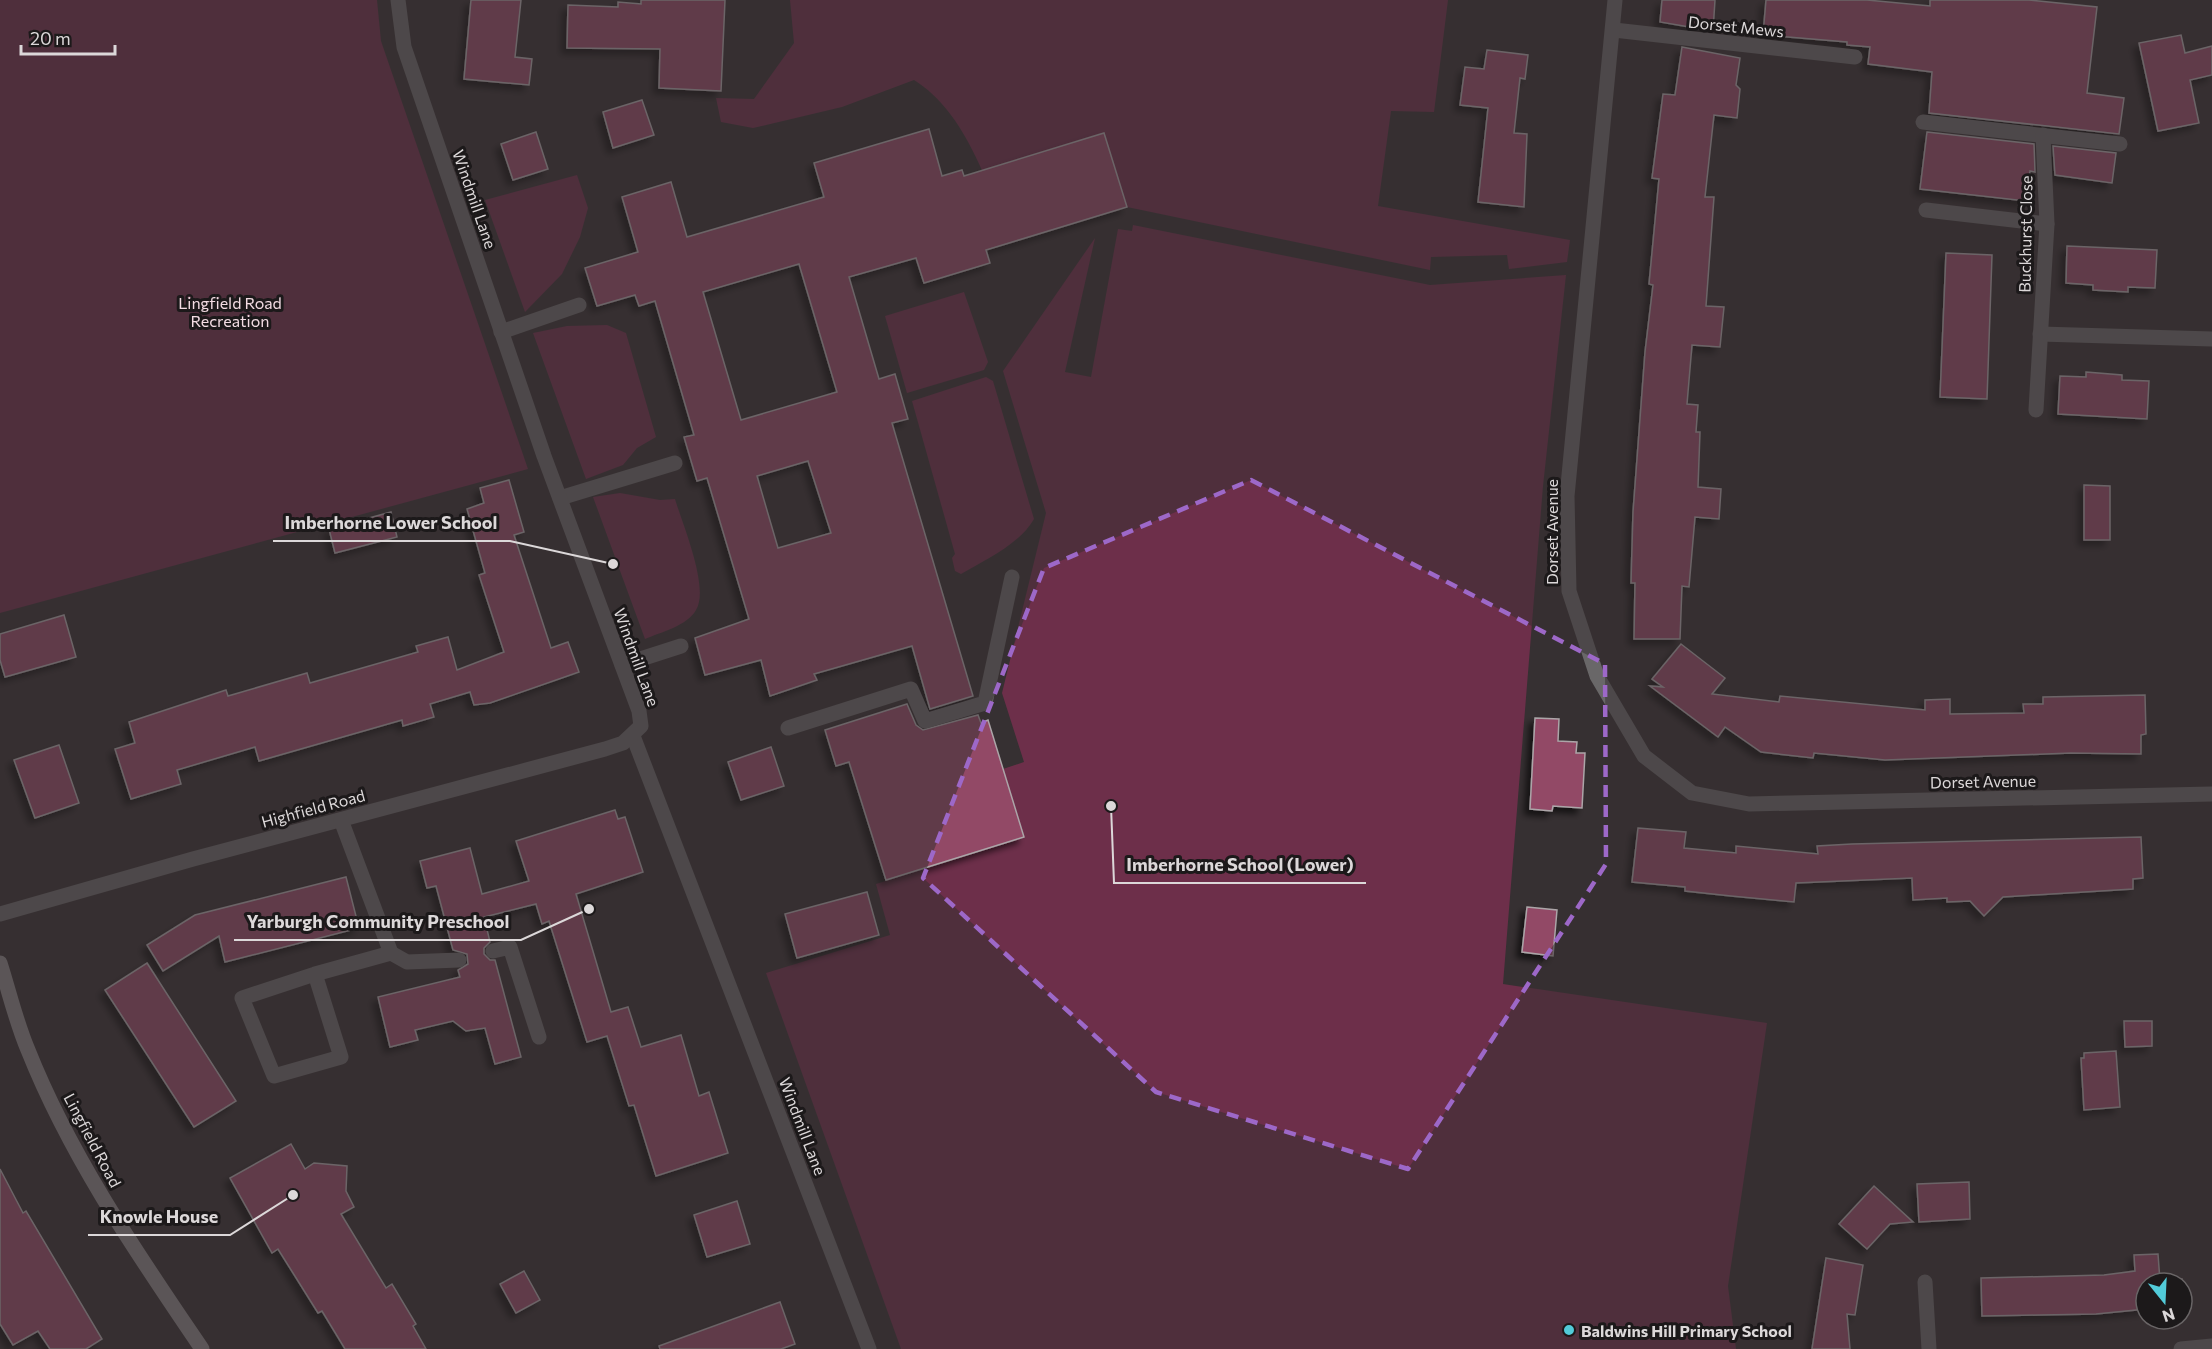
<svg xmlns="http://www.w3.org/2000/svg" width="2212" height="1349" viewBox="0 0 2212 1349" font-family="Commissioner,sans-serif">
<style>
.green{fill:#6d2f4a}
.building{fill:#924866;stroke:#aca5a8;stroke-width:1.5;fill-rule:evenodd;filter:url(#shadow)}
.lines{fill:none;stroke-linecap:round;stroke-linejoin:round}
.lane{stroke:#696768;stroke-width:15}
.street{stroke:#696768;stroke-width:15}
.secondary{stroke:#888485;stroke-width:15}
.marked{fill:none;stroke:#9d68c8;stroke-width:4.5;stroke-dasharray:12 8;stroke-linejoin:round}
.poi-dot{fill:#52cbd9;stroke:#1c191a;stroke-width:2}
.labels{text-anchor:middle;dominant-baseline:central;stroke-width:6;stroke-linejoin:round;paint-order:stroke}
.street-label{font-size:16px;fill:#dcd8d9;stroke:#1c191a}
.park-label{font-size:16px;fill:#f3dce3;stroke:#1c191a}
.poi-label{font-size:16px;font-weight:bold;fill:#dcd8d9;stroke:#1c191a;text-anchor:start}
.leader{fill:none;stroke:#dcd8d9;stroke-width:2}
.callout-dot{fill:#dcd8d9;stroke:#1c191a;stroke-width:2}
.callout-label{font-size:18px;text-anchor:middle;font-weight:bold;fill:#dcd8d9;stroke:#1c191a;stroke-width:6;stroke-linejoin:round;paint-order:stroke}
</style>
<defs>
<filter id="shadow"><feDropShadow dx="-5.5" dy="5.5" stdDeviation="3" flood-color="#0009"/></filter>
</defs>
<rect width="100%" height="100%" fill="#363032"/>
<g class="green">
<path d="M0 0H377L381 41 528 469 0 613Z"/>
<path d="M790 0H1448L1434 112 1391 111 1378 206 1570 240 1567 262 1509 269 1507 255 1431 257 1430 270 1127 207 1104 133 996 166 1018 240 1011 241C988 187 967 113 914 80L842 107 753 128 721 122 716 98 754 99 794 43Z"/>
<path d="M577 175 588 208 580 237 562 274 525 312 485 200Z"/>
<path d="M1133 225 1430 285 1566 275 1543 486 1503 984 1767 1023 1728 1286 1736 1349H901L766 973 890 935 876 884 1024 837 1003 769 1024 762 1002 693 1046 513 1003 371 1095 238 1065 372 1091 377 1118 229 1132 231Z"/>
<path d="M964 292 988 362 984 370 907 393 885 316Z"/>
<path d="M607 325 626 333 656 437 637 448 623 465 586 479 533 333 567 326Z"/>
<path d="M986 377 993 381 1034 519C1020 544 985 560 961 574L955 571 952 558 955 554 912 401Z"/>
<path d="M620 493 660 500 675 499C682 523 710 588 696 610 687 626 661 632 645 639L593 497Z"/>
</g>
<g class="building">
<path d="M471 0H521L515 57 532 59 529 85 464 79Z"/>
<path d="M641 0H725L721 91 659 88 660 49 567 48 568 5 618 7V2L641 4Z"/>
<path d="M1662 0H1715L1713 31 1660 22Z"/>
<path d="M1766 0H1867L1930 6V0H2029L2097 7 2087 93 2124 98 2119 134 1929 113 1932 72 1868 64 1870 47 1847 45V42L1763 35Z"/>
<path d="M2181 35 2185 53 2212 46V75L2190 80 2199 123 2158 131 2139 43Z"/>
<path d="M1682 47 1740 58 1736 85 1740 89 1737 118 1714 115 1705 197H1714L1706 306 1724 307 1720 347 1692 345 1687 404 1698 405 1696 432H1700L1698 487 1721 489 1719 519 1695 517 1689 587 1682 586 1680 639H1634L1635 583H1631L1633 512 1645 352 1653 285 1649 284 1659 179 1652 178 1663 94 1675 95Z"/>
<path d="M1487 50 1528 55 1525 79 1520 78 1514 133 1527 134 1524 207 1478 202 1488 108 1460 105 1465 67 1484 69Z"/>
<path d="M642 100 654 135 613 148 603 112Z"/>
<path d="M929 129 942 176 962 170 964 176 1104 133 1127 207 986 250 990 263 924 283 916 258 849 277 879 379 895 374 908 419 892 423 973 696 930 709 912 646 814 674 817 680 770 696 761 660 705 675 695 638 749 619 707 478 697 481 684 437 694 435 655 301 639 306 635 295 597 306 585 268 638 252 622 197 671 182 687 237 824 197 814 163ZM799 264 837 392 741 420 703 292ZM808 461 831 533 778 548 757 476Z"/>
<path d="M536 132 548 169 513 180 501 144Z"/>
<path d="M1927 132 2034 144 2035 172 2030 171 2026 201 1920 189Z"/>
<path d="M2053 146 2116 153 2112 183 2055 175Z"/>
<path d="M2067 246 2157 250 2155 288 2128 287V292L2093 290V285L2066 283Z"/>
<path d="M1946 253 1992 255 1987 399 1940 397Z"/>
<path d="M2086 372 2122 375V380L2149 381 2147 419 2058 414 2060 376 2086 377Z"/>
<path d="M509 480 524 532 514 535 551 648 568 642 579 672 490 703 474 705 470 692 430 704 434 717 403 726 402 720 259 761 255 747 177 770 181 784 131 799 115 749 135 743 129 722 226 690 228 696 307 673 310 683 418 652 416 646 448 637 457 670 504 652 479 575 485 573 467 509 484 503 480 488Z"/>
<path d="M2084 485 2110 486V540H2084Z"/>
<path d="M391 512 397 537 335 553 329 529Z"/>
<path d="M64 615 76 657 5 677 0 660V634Z"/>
<path d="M1681 644 1725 678 1712 694 1779 702 1780 696 1925 710V700L1950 699V714L2024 713 2023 704H2043V697L2145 695 2146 734 2141 735V754L2071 753 1885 760 1814 753 1813 758 1761 752 1725 727 1718 737 1650 686 1663 687 1652 679Z"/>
<path d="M907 704 916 725 923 730 978 715 981 723 988 720 1024 837 886 880 849 762 836 766 825 730Z"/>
<path d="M1535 718 1559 719 1558 741 1577 742 1576 753H1585L1582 808 1553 806 1552 811 1530 809Z"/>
<path d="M59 745 79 803 35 818 14 760Z"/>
<path d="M771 747 784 786 741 800 728 762Z"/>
<path d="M615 810 618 819 625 817 643 872 576 894 611 1012 628 1007 641 1047 681 1035 699 1096 709 1092 728 1153 656 1176 634 1105 629 1106 607 1036 587 1042 549 921 542 924 536 904 484 917 490 942 484 948V954L490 960H495L521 1057 495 1064 485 1028 466 1031 453 1021 415 1030 418 1040 390 1047 378 997 460 977 458 970 468 964 467 954 453 950 436 886 427 888 420 861 470 848 482 894 529 881 516 841Z"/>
<path d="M1638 828 1686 832 1684 848 1736 853V846L1818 854 1817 846 1852 844 2141 837 2143 878 2133 879V889L2003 897 1984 916 1970 901 1947 902V898L1913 900 1912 878 1796 883 1794 902 1731 896 1685 891V887L1632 882Z"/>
<path d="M346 877 359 928 225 962 219 936 163 971 147 945 195 915Z"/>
<path d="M867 892 879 935 797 958 785 914Z"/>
<path d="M1527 907 1557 910 1553 956 1522 952Z"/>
<path d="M147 963 236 1101 194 1127 105 990Z"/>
<path d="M2124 1021H2152V1046L2125 1047Z"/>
<path d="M2116 1051 2120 1107 2084 1110 2081 1058H2084V1053Z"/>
<path d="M291 1144 305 1169 314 1163 347 1166 346 1191 354 1207 341 1214 386 1288 392 1284 416 1324 413 1326 426 1349H345L322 1311 318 1313 278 1249 272 1253 230 1178Z"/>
<path d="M0 1169 23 1213 26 1211 102 1339 86 1349H50L38 1331 13 1345 0 1324Z"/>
<path d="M1969 1182 1970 1219 1919 1222 1917 1184Z"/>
<path d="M1874 1186 1913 1222 1890 1224 1867 1249 1839 1224Z"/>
<path d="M737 1201 750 1244 707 1257 694 1215Z"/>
<path d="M2158 1254 2160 1281 2182 1279 2184 1307 2182 1283H2146V1309L2096 1314 1982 1316 1981 1278 2104 1275 2135 1271 2134 1255Z"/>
<path d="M1826 1258 1863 1265 1855 1315 1847 1314 1850 1349H1812Z"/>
<path d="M524 1271 540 1300 516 1313 500 1284Z"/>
<path d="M780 1302 795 1344 781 1349H660L659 1346Z"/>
</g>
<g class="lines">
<g class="lane">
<path d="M1614 30 1855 57"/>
<path d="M1923 122 2120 144"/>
<path d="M1926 210 2047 224"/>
<path d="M501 332 579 305"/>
<path d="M560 498 675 463"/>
<path d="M622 665 681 646"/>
<path d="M788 728 911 689 925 721 985 703 1012 577"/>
<path d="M493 951 510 947 539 1037"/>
<path d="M391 953 407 962 459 960"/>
</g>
<g class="street">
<path d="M1615 0 1567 496 1569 591 1597 676 1644 756 1692 793 1749 804 2212 794"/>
<path d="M2040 334 2212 339"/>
<path d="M2036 410 2047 224 2043 135"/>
<path d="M633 736 869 1349"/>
<path d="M0 914 193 859 605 749 623 743 641 726 639 711 544 456 404 47 398 0"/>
<path d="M315 974 242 998 274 1076 341 1057 315 974 391 953 341 820"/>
<path d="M1925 1282 1929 1349"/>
<path d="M2181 1349 2212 1346"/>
</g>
<path class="secondary" d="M0 963C9 991 16 1022 28 1050 71 1158 137 1253 202 1349"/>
</g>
<path d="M0 0H2212V1349H0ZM1251 480 1605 664 1606 864 1408 1169 1156 1092 923 878 1044 568Z" fill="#363032" fill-opacity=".55" fill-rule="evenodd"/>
<path class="marked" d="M1251 480 1605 664 1606 864 1408 1169 1156 1092 923 878 1044 568Z"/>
<circle class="poi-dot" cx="1569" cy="1330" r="6"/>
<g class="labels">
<g class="street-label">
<text transform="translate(1736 26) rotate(6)">Dorset Mews</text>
<text transform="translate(475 199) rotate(71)">Windmill Lane</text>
<text transform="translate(2025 234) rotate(-89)">Buckhurst Close</text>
<text transform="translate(1551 532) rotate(-90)">Dorset Avenue</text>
<text transform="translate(637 657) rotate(70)">Windmill Lane</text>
<text transform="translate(1983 781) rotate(-1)">Dorset Avenue</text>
<text transform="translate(313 808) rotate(-15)">Highfield Road</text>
<text transform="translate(803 1126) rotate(69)">Windmill Lane</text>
<text transform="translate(93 1140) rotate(62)">Lingfield Road</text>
</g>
<g class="park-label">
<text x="230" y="302">Lingfield Road<tspan x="230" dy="18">Recreation</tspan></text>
</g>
<g class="poi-label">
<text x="1581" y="1330">Baldwins Hill Primary School</text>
</g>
</g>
<path class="leader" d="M613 564L510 541H273M1111 806L1114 883H1366M589 909L521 940H234M293 1195L230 1235H88"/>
<g class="callout-dot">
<circle cx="613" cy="564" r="6"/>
<circle cx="1111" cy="806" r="6"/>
<circle cx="589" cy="909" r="6"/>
<circle cx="293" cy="1195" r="6"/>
</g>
<g class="callout-label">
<text x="391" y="529">Imberhorne Lower School</text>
<text x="1240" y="871">Imberhorne School (Lower)</text>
<text x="378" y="928">Yarburgh Community Preschool</text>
<text x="159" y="1223">Knowle House</text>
</g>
<g transform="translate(2164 1301) rotate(162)"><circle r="28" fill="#1c191a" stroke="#696566" stroke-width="1.5"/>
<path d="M0-4.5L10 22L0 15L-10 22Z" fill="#52cbd9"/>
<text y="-9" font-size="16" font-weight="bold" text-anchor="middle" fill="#dcd8d9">N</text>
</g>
<path d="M21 45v9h94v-9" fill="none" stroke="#dcd8d9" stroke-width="3"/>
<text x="30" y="45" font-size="18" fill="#dcd8d9" stroke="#1c191a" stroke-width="4.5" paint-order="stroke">20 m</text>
</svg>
